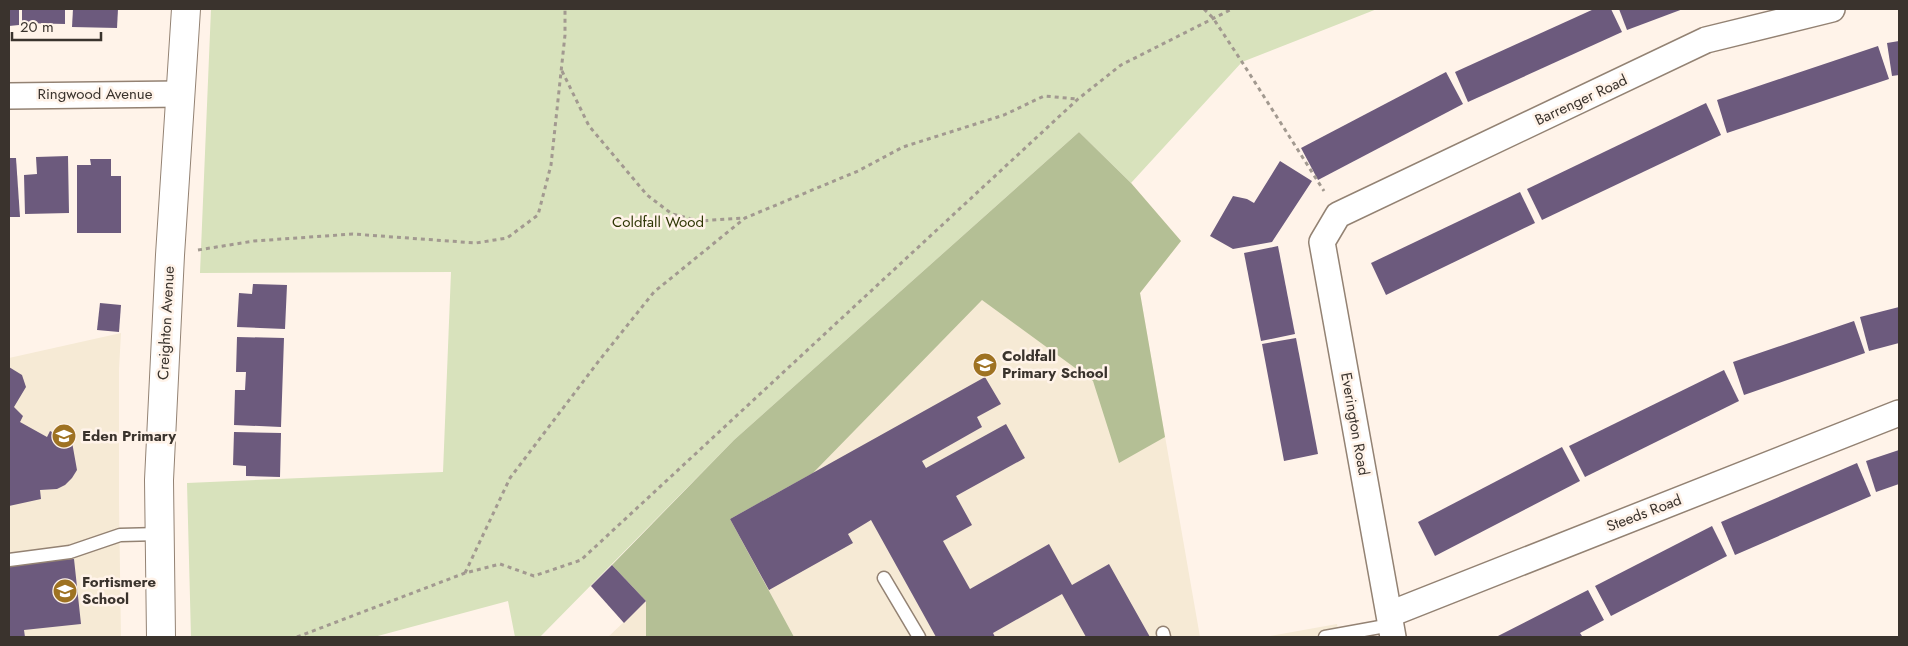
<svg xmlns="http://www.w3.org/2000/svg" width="1908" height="646" viewBox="0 0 1908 646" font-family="Jost,sans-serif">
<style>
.education{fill:#f6ead5}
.green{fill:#d8e2bc}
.forest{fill:#b4bf95}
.building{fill:#6c5a7d}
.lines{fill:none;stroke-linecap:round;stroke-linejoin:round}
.service-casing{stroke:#938273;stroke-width:15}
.minor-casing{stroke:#938273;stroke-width:28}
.tertiary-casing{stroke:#938273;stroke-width:30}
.path{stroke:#a29990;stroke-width:3;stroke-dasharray:4 4;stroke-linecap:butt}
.service{stroke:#fff;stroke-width:12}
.minor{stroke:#fff;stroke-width:25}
.tertiary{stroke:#fff;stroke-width:28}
.labels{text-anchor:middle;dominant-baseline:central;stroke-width:5;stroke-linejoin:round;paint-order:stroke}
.street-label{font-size:15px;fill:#3a332d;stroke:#fff3e9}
.park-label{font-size:15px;fill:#2e3604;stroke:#fff3e9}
.poi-label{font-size:15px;font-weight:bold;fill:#3a332d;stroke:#fff3e9;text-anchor:start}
</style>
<rect width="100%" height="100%" fill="#fff3e9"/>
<g class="education">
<path d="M1131 183 1181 241 1140 293 1200 637H608L646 601 612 565Z"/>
<path d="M121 333 119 369V503L121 637H9V358Z"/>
<path d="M1337 624 1340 637H1265Z"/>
</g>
<path class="green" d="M211 9H1377L1242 62 1131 183 1079 132 734 440 540 637H515L508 601 374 637H191L187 483 443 472 451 272 200 273Z"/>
<path class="forest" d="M1079 132 1131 183 1181 241 1140 293 1165 437 1119 463 1093 381 982 300 813 473 730 519 794 637H646V601L612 565 734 440Z"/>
<g class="building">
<path d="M9 9H19V25L9 26Z"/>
<path d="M22 9H65V24L22 23Z"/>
<path d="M73 9H118L117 28 72 27Z"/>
<path d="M1594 9H1611L1622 32 1468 102 1455 72Z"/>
<path d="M1619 9H1683L1627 30Z"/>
<path d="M1899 41V75L1892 76 1887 43Z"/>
<path d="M1878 46 1889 79 1727 133 1717 100Z"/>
<path d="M1446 72 1463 104 1318 180 1301 148Z"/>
<path d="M1706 103 1721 135 1542 220 1527 189Z"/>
<path d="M68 156 69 213 25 214 24 175 37 174 36 157Z"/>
<path d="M9 158H16L20 217H9Z"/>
<path d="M90 159H111V176H121V233H77V165H91Z"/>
<path d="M1280 161 1312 181 1272 242 1233 249 1210 236 1233 196 1247 199 1254 203Z"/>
<path d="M1520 192 1535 223 1386 295 1371 263Z"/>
<path d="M1278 246 1295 334 1261 341 1244 253Z"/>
<path d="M253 284 287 285 285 329 237 327 239 293 252 294Z"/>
<path d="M100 303 121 305 119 332 97 330Z"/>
<path d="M1899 307V343L1869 351 1860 317Z"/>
<path d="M1854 321 1865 353 1744 395 1733 362Z"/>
<path d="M237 337 284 338 281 427 234 425 235 390H245L246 372H236Z"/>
<path d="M1296 338 1318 454 1284 461 1262 344Z"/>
<path d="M9 367 22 375 26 387 14 407 23 416 20 422 47 437 50 431 72 442 77 470 72 478 65 485 57 489 40 490 41 499 9 506Z"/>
<path d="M1724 370 1739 401 1585 477 1569 446Z"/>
<path d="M985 377 1001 404 977 417 982 427 922 461 926 468 1006 424 1025 458 956 496 972 525 943 541 970 589 1049 544 1072 585 1109 564 1150 637H1086L1062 594 993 633 995 637H936L871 520 848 534 853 543 769 590 730 519Z"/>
<path d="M234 432 281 433 280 477 246 476V466L233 465Z"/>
<path d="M1562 447 1580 481 1435 556 1418 522Z"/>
<path d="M1899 450V484L1876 492 1866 461Z"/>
<path d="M1857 463 1871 496 1735 555 1721 522Z"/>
<path d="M1712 526 1727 556 1611 616 1595 586Z"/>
<path d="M74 559 81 624 24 630 25 637H9V562Z"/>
<path d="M612 565 646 601 624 623 591 586Z"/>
<path d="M1588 590 1604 620 1580 633 1582 636 1580 637H1496Z"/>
</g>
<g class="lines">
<defs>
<g id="service">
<path d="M9 560 70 552 120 535 159 534"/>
<path d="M884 578 919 637"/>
<path d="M1163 633 1164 637"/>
<path d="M1325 637 1391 625"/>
</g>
<g id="minor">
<path d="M9 96 181 94"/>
<path d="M1390 614 1899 413"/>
<path d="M1393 637 1322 242 1338 215 1706 40 1832 9"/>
</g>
<path id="tertiary" d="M161 637 159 480 170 255 186 9"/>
</defs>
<use href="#service" class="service-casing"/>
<use href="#minor" class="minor-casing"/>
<use href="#tertiary" class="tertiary-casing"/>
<g class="path">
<path d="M1204 9 1213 18 1242 62 1324 191"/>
<path d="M562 71 589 126 647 195 672 214 699 221 744 218"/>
<path d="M198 250 254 241 353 234 476 243 507 238 538 215 551 165 565 35V9"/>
<path d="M465 573 510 478 598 362 654 292 745 218 858 171 903 147 1004 115 1044 96 1077 99"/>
<path d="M297 637 465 573 500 564 534 576 581 560 1078 99 1121 65 1232 9"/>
</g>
<use href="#service" class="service"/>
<use href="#minor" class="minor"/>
<use href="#tertiary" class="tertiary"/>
</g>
<defs>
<symbol id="school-disc" viewBox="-11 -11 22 22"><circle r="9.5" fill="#9e7222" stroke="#fff3e9"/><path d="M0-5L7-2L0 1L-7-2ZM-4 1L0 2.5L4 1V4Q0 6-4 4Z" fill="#fff"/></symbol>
</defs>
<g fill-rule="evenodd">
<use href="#school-disc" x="971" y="351" width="28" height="28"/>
<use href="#school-disc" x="50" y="422" width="28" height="28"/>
<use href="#school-disc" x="51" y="577" width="28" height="28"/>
</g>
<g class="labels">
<g class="street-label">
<text x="95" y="94">Ringwood Avenue</text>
<text transform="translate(1581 100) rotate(-25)">Barrenger Road</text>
<text transform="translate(166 323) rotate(-87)">Creighton Avenue</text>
<text transform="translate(1355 424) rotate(80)">Everington Road</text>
<text transform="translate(1644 513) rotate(-21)">Steeds Road</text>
</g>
<g class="park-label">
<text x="658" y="222">Coldfall Wood</text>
</g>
<g class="poi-label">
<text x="1002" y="356">Coldfall<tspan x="1002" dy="17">Primary School</tspan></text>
<text x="82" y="436">Eden Primary</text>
<text x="82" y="582">Fortismere<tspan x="82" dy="17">School</tspan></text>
</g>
</g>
<rect width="1908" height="646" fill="none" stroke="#3a332d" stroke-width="20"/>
<path d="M12 32v8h89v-8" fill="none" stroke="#3a332d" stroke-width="2.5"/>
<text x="20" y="32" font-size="15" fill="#3a332d" stroke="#fff3e9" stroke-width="4" paint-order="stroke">20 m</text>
</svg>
